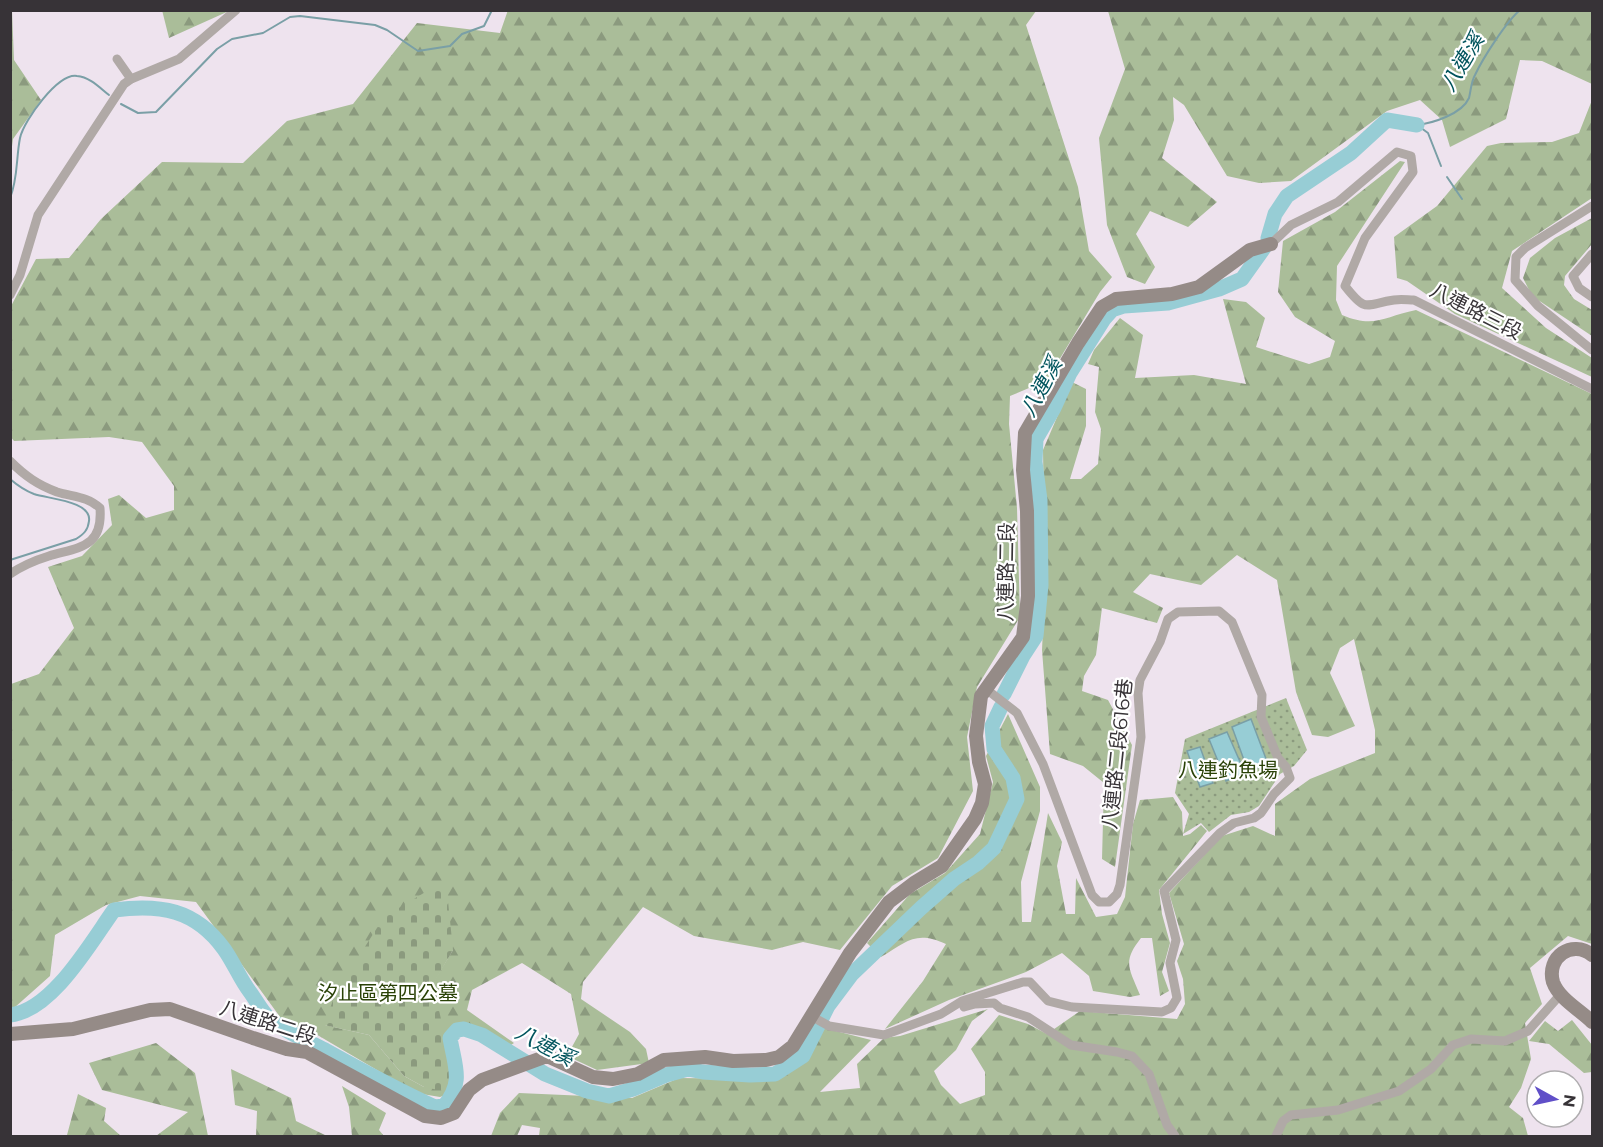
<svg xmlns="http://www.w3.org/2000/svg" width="1603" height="1147" viewBox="0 0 1603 1147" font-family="Montserrat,'Noto Sans TC',sans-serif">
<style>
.green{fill:url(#green-dots)}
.forest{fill:url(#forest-firs);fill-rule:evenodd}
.cemetery{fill:url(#cemetery-stones)}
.water{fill:#97cdd5;stroke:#7a9fa6;stroke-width:1.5}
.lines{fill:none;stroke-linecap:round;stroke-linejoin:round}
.stream{stroke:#7a9fa6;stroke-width:2}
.river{stroke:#97cdd5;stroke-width:15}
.street{stroke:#b0a9a6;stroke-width:9}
.secondary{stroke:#958b87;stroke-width:14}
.labels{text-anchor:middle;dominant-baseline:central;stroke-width:4.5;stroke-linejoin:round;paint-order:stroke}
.street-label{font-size:20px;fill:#373337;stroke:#fff}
.park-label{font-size:20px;fill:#2a4207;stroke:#fff}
.water-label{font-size:21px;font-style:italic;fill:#01545d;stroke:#fff}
</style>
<defs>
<pattern id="green-dots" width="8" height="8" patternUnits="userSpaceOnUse" patternTransform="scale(1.5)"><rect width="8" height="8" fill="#aabd99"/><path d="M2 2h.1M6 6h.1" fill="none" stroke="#8b9a7e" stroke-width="1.8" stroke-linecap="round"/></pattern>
<pattern id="forest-firs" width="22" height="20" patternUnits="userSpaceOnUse" patternTransform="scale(1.5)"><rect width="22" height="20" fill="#aabd99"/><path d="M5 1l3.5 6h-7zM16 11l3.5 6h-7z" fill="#8b9a7e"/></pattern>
<pattern id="cemetery-stones" width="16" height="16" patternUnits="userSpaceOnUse" patternTransform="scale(1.5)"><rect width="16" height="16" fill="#aabd99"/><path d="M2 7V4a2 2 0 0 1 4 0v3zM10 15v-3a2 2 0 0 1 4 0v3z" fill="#8b9a7e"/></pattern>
</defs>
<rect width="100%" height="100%" fill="#eee3ee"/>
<path class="green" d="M1286 698 1307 750 1294 766 1280 774 1259 806 1249 812 1231 815 1209 832 1201 823 1183 834 1189 814 1175 793 1185 739Z"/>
<g class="forest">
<path d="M12 10 14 60 41 100 13 139 11 154 10 11Z"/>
<path d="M162 10 229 11 169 38Z"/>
<path d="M508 10 1036 11 1026 25 1078 187 1089 251 1112 277 1100 292 1038 395 1029 388 1010 396 1009 424 1017 508 1020 617 977 687 967 737 973 791 938 858 892 886 840 950 803 942 772 950 694 936 643 907 583 982 581 999 630 1032 646 1049 649 1063 597 1070 567 1056 579 1034 571 994 522 963 472 990 467 1010 514 1043 511 1045 465 1023 453 1025 451 1042 459 1080 453 1092 440 1097 416 1093 314 1033 283 1021 196 902 140 896 106 905 55 935 50 976 14 1008H11V684L39 674 74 628 48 567 82 556 112 525 108 499 119 495 146 518 174 510V486L142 442 109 437 14 441 10 436V308L36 259 69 258 101 219 162 162 243 163 287 121 353 104 417 23 500 33ZM453 950 431 986 437 1001 424 1087 404 1076 369 1035 325 1025Z"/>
<path d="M1108 11H1592V84L1542 61 1520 60 1506 119 1450 147 1442 120 1420 100 1387 111 1291 181 1259 183 1227 176 1184 105 1173 97 1174 120 1162 158 1217 202 1188 227 1150 211 1136 234 1155 267 1145 284 1127 277 1107 225 1099 138 1125 69Z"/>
<path d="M1592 100V198L1512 251 1502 288 1546 328 1592 358V377L1455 314 1407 281 1397 278 1394 237 1437 206 1487 146 1501 143 1552 142 1579 133Z"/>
<path d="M1400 161 1405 162 1337 266 1336 300 1342 315C1375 329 1385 316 1416 310L1592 394V944L1568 936 1530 968 1542 1004 1525 1023 1531 1059 1521 1088 1509 1107 1523 1118 1528 1136H539L540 1128 522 1125 517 1136H491L500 1113 519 1093 632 1098 679 1078 760 1079 806 1062 824 1028 871 1040 820 1092 860 1088 857 1064 884 1038 900 1036 988 1009 972 1021 956 1050 934 1071 941 1085 960 1104 985 1095V1072L971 1049 999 1015 1028 1024 1047 1034 1080 1011 1177 1019 1185 1004 1183 979 1177 961 1184 944 1169 893 1222 836 1253 826 1275 836V804L1310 779 1375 753V730L1354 639 1340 648 1330 673 1355 726 1328 737 1312 735 1296 692 1277 580 1237 555 1201 585 1150 574 1133 592 1163 608 1157 623 1102 608 1096 655 1084 676 1082 691 1108 700 1132 745 1115 867 1102 859 1104 783 1083 766 1050 754 1042 650 1045 586 1043 450 1072 382 1086 389V426L1070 479H1081L1098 464 1101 429 1095 412 1099 367 1088 364 1094 350 1120 318 1143 335 1135 378 1194 375 1246 384 1223 299 1246 302 1265 318 1256 347 1309 364 1330 357 1335 341 1295 317 1278 292 1283 241 1335 212Z"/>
<path d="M1592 218V244L1565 276 1564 285 1574 299 1592 310V336L1532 296 1523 278 1530 258 1555 238Z"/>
<path d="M1008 714 1040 787V811L1021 882 1022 922H1031L1048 813 1062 842 1057 866 1066 914H1075L1076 878 1096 917 1117 914 1125 897 1133 824 1140 800 1173 797 1182 812 1183 836 1190 834 1201 825 1207 831 1159 890 1162 914 1170 943 1162 972 1169 991 1160 996 1152 938H1141C1122 962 1129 968 1140 995L1130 997 1093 991 1089 976 1062 953 1026 972 949 1000 885 1029 923 981 946 944C915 930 907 942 881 957L867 943 910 894 945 873 980 834 993 782 986 756Z"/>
<path d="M1572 1020 1592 1045V1072L1584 1073 1549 1044 1529 1041 1545 1021 1558 1031Z"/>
<path d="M156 1043 195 1073 208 1136H156L188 1112 102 1090 89 1063Z"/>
<path d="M231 1069 291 1098 296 1121 327 1136H256L257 1111 235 1105Z"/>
<path d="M342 1086 386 1113 379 1130 384 1136H352L349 1107Z"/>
<path d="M78 1094 106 1108 104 1121 121 1136 67 1135Z"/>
</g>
<path class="cemetery" d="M437 885 447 891 453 950 432 986 437 1001 455 1083 448 1092 424 1087 404 1076 369 1035 324 1025 336 992 384 917Z"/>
<g class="water">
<path d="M1251 719 1268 764 1248 771 1232 727Z"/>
<path d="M1227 732 1245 773 1226 781 1209 739Z"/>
<path d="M1200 747 1213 783 1200 787 1187 751Z"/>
</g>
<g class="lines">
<g class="stream">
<path d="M1548 10H1553"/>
<path d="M121 104 138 113 156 112 217 49 232 39 263 33 290 17 300 16 375 25 387 30 418 51 450 46 462 34 484 26 492 10"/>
<path d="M1417 125C1433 123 1462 114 1469 98 1471 90 1471 82 1475 75 1483 58 1506 22 1520 10"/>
<path d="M1417 125 1428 133 1441 166"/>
<path d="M1447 177 1462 199"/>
<path d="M10 198C18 179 16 158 20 138 24 120 58 73 77 76 90 77 100 88 109 95"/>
<path d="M10 479C17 485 26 491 34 494 49 499 92 501 89 521 88 530 84 534 76 539L10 560"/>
</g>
<g class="river">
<path d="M1268 238 1275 214 1287 196 1351 153 1387 120 1417 125"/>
<path d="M1004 694 1023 656 1036 636 1041 585 1040 500 1035 462 1036 439 1054 408 1070 373 1104 319 1112 310 1124 306 1168 303 1219 289 1242 279 1264 248"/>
<path d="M10 1015C52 1011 91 942 114 910 160 904 195 909 224 949 234 963 240 979 250 992 256 1000 262 1012 269 1018 285 1032 306 1040 325 1050 361 1070 398 1090 435 1107L444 1106C464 1082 455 1067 450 1038L457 1030 464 1029 482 1035 545 1074 587 1091 609 1096 633 1089 666 1075 688 1069 703 1072 750 1075 775 1074 803 1056 828 1006 852 974 921 908 954 879 978 863 994 848 1017 799 1013 778 994 749 992 726 1001 707"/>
</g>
<g class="street">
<path d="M117 59 131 79"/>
<path d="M1592 206 1525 248 1516 257 1515 280 1538 306 1592 350"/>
<path d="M1271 244 1291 225 1338 202 1397 152 1411 156 1413 172 1365 238 1345 286C1367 314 1365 304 1394 300 1401 299 1408 300 1414 300L1592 389"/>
<path d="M1592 254 1573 276 1579 288 1592 297"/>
<path d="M10 295 20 275 38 215 124 84 131 79 179 59 236 10"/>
<path d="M10 461C25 476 38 485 57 492 73 497 87 496 100 508 103 548 79 547 49 556 36 560 22 566 10 574"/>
<path d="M964 1007 975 1004 994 1003 1000 1008 1028 1017 1071 1045 1117 1052 1132 1056 1149 1074 1167 1125 1175 1136"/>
<path d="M811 1016 829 1026 884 1035 941 1014 962 1001 1023 982H1030L1048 1001 1072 1007 1162 1012 1171 1008 1177 998 1170 963 1176 940 1164 891 1220 833 1234 823 1254 818 1261 813 1274 794 1290 778 1286 767 1278 758 1261 717 1262 695 1232 622 1219 611 1178 612 1168 619 1160 642 1140 680 1138 693 1141 737 1120 885 1117 894 1109 902H1099L1092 895 1043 764 1017 713 986 689"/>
<path d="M1276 1136 1283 1121 1291 1115 1338 1110 1399 1091 1431 1069 1453 1045 1471 1039 1505 1041 1528 1031 1560 995"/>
</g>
<g class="secondary">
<path d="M1592 955C1572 939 1546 957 1553 982 1559 999 1580 1010 1592 1022"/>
<path d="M10 1034 73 1029 150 1010 170 1009 253 1038 287 1049 307 1052 425 1116 441 1118 454 1113 469 1090 482 1080 547 1056 593 1077 613 1079 638 1074 664 1060 705 1057 733 1061 766 1060 779 1057 793 1046 850 953 889 902 914 883 942 866 975 819 982 803 985 784 979 762 976 736 981 696 1023 637 1028 596 1027 511 1023 470 1025 433 1078 343 1102 307 1116 299 1172 294 1199 287 1250 250 1271 244"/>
</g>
</g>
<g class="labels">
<g class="street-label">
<text transform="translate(1476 311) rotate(27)">八連路三段</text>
<text transform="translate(1006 572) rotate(-89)">八連路二段</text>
<text transform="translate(1117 754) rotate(-84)">八連路二段616巷</text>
<text transform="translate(268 1022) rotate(18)">八連路二段</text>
</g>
<g class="park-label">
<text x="1228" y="770">八連釣魚場</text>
<text x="388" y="993">汐止區第四公墓</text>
</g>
<g class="water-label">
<text transform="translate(1462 62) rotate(-59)">八連溪</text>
<text transform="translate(1041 387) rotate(-62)">八連溪</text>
<text transform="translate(545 1045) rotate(28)">八連溪</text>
</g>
</g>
<rect width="1603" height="1147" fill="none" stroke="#373337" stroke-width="24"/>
<g transform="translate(1555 1099) rotate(98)"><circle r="28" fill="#ffffff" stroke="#afadaf" stroke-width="1.5"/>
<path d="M0-4.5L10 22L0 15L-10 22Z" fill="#604fc8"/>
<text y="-9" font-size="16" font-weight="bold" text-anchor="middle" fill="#373337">N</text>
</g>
</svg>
